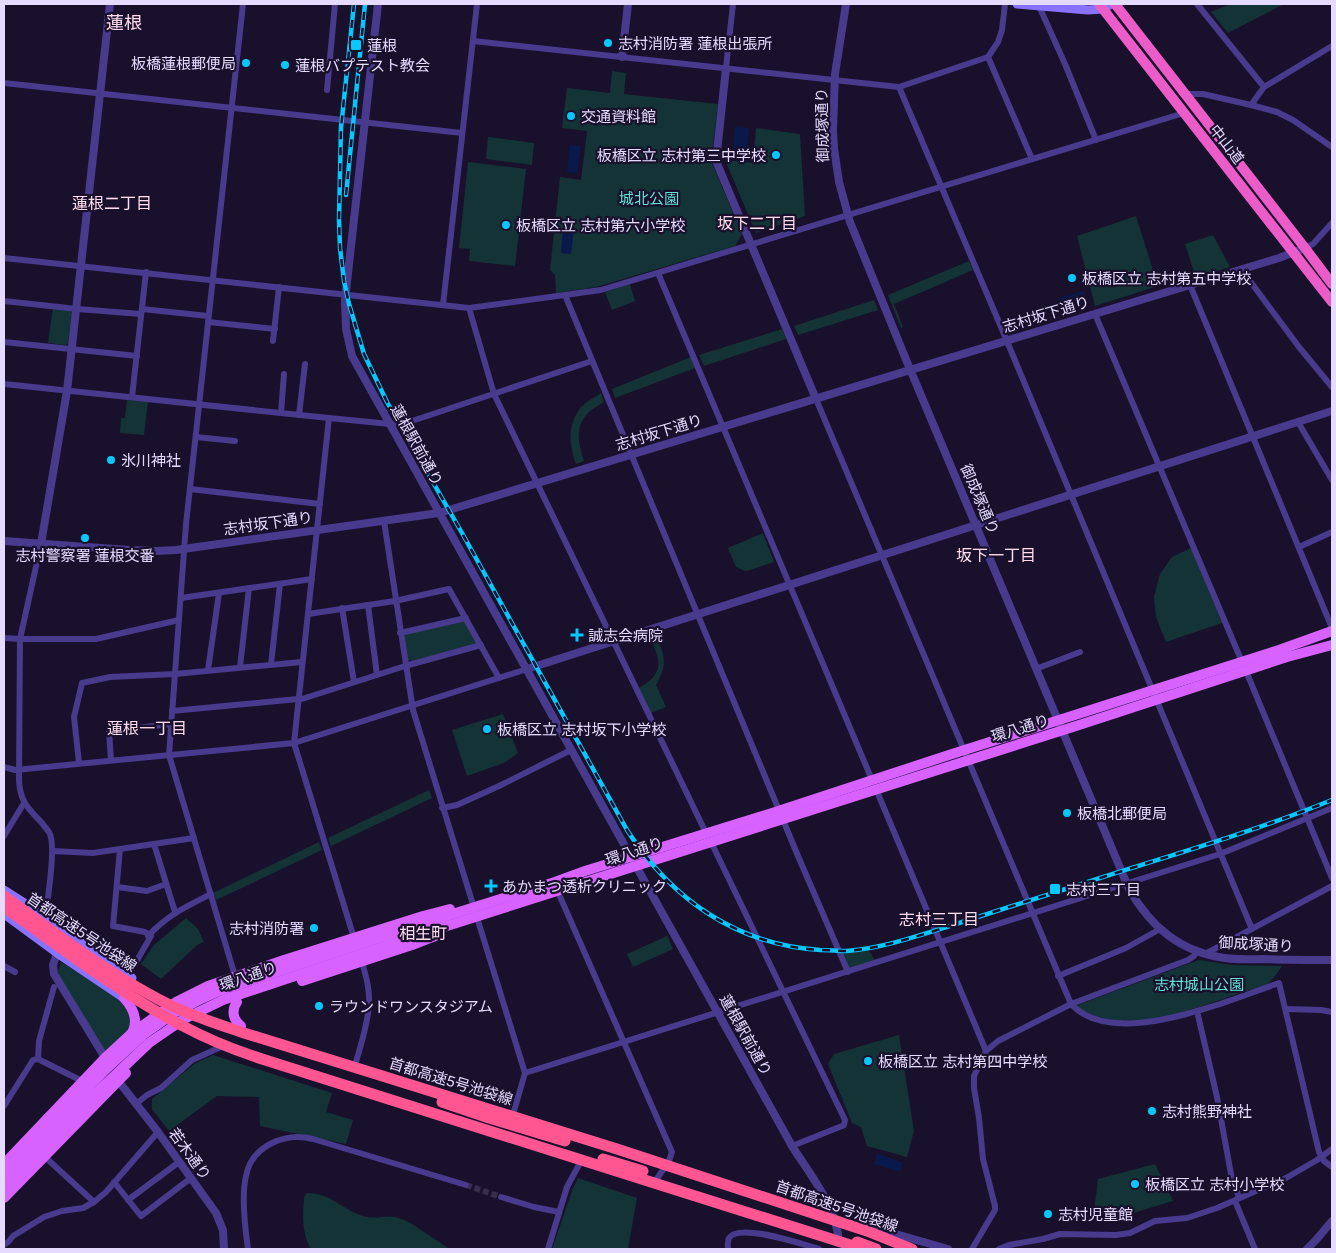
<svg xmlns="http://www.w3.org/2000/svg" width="1336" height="1253" viewBox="0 0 1336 1253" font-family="Helvetica,'Noto Sans JP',sans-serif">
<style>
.green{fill:#133336}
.water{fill:#0a194c}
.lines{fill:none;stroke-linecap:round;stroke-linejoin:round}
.minor-tunnel{stroke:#372e4c;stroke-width:6;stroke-dasharray:6 3;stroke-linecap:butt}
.minor{stroke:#483a8c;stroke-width:6}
.tertiary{stroke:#483a8c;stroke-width:8}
.secondary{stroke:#8872ff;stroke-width:9}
.primary{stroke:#d862ff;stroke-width:10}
.trunk{stroke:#ec5cc8;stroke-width:10}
.motorway{stroke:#ff5692;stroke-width:11}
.rail-casing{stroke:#07c7ff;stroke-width:4.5}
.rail{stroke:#19102c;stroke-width:2.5;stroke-dasharray:8;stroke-linecap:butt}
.poi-dot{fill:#07c7ff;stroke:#19102c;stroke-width:2}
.labels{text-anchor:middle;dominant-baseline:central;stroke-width:4.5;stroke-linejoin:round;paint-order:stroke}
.poi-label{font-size:15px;fill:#e4dbff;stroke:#19102c;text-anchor:start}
.street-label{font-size:15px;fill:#e4dbff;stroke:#19102c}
.park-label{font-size:15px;fill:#62e4d4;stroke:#19102c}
.neighbourhood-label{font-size:16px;fill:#fde;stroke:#19102c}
.quarter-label{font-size:18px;fill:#fde;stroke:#19102c}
</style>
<rect width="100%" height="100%" fill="#19102c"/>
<g class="green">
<path d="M1231 4H1284L1228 33 1211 12Z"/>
<path d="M612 71 626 73 624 94 718 104 711 161 742 234 735 246 596 287 556 293 555 275 550 270 560 177 581 180 587 131 562 128 567 88 610 93Z"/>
<path d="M756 128 800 134 805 216 756 233 725 160 753 163Z"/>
<path d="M488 137 534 143 532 165 486 159Z"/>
<path d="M468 162 526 169 515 266 469 261 470 249 459 248Z"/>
<path d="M1136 216 1158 286 1095 306 1077 236Z"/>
<path d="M1213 235 1230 267 1196 278 1185 244Z"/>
<path d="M969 261 973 270 894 304 903 327 901 328 888 295Z"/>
<path d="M630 284 635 301 612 310 605 292Z"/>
<path d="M874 300 878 310 798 335 794 326Z"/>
<path d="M53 308 70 310 72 314 68 343 66 345 48 343Z"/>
<path d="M782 329 786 339 704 366 699 355Z"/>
<path d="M691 357 695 368 615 398 612 389Z"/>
<path d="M601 393 604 402C599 405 592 409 588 413 574 427 579 445 584 461L576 464C569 444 567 425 581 407 586 402 595 397 601 393Z"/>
<path d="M127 400 148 402 144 435 120 433 121 418H125Z"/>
<path d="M763 533 774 562 750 570 745 571 736 567 728 548Z"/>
<path d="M1191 548 1222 623 1166 642 1156 617 1154 597 1160 574 1172 557Z"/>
<path d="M465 621 476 640 475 644 412 661 408 660 404 636 406 633Z"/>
<path d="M655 633C664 656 669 662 656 685L666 707 651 713 639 688C667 672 659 661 650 635Z"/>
<path d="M503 714 518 753 504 763 467 776 452 730Z"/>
<path d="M429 790 432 798 331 846 328 838Z"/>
<path d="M319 842 322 850 216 900 213 893Z"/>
<path d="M186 918 198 929 204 942 197 945 161 979 141 964 154 945Z"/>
<path d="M667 936 673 949 633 967 627 954Z"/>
<path d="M867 948 877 963 848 972 839 951Z"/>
<path d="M1199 960 1232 965 1282 966C1278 972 1273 980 1267 984 1260 988 1242 992 1234 995 1185 1012 1126 1036 1077 1008L1078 1005Z"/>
<path d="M61 962 123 1000 127 1005 132 1027 109 1049 104 1051 57 975Z"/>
<path d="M899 1035 914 1131 907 1157 867 1146 861 1127 852 1123 828 1064 834 1054Z"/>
<path d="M213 1055 332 1093 326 1112 353 1120 346 1144 260 1126 259 1097 217 1096 169 1131 152 1109V1099L194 1064Z"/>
<path d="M1155 1164 1173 1201 1120 1217 1094 1213 1098 1179Z"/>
<path d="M578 1178 637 1198 628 1249H552L573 1188Z"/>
<path d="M307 1193C331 1193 340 1208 360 1215 371 1220 384 1216 395 1217 409 1220 419 1229 430 1236 436 1240 443 1244 449 1249H311C301 1232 303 1215 304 1197Z"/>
</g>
<g class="water">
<path d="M735 127 749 128 746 155 733 153Z"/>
<path d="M570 145 581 146 577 173 567 172Z"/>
<path d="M563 229H574L571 254 561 253Z"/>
<path d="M1084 291 1087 303 1061 311 1057 299Z"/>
<path d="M877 1154 903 1162 900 1172 874 1164Z"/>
</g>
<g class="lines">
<path class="minor-tunnel" d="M466 1185 501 1197"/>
<g class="minor">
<path d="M1197 4 1264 87"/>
<path d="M1039 6 1065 64 1096 140"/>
<path d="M473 41 899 87 988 57 998 42 1002 30 1005 4"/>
<path d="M988 57 1032 159"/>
<path d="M726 68 733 4"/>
<path d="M4 83 462 133"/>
<path d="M899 87 1004 334 1252 929"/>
<path d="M327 90 335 4"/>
<path d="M1186 94H1203L1251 105 1277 112 1293 120 1332 147"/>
<path d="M1251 105 1264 87 1332 46"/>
<path d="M1305 248 1313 244 1332 223"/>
<path d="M4 258 469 308 601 290 1184 113"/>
<path d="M1241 269 1299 347 1332 387"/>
<path d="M658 273 872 780"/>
<path d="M1190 285 1332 628"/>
<path d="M565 295 798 856 848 972"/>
<path d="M4 301 77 309 141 314"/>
<path d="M443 305 477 4"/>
<path d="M469 308 494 394 706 833"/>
<path d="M142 309 208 316"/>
<path d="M1095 314 1242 662"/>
<path d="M208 322 275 329"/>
<path d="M273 341 279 287"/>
<path d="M4 342 137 356"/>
<path d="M4 384 329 418 390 424 406 423 592 361"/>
<path d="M132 397 146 272"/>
<path d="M816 399 1071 1004C1114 1051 1229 1000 1279 983L1319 1152 1324 1161 1332 1167"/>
<path d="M281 413 284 374"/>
<path d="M299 415 305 364"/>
<path d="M329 418 294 743 354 938"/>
<path d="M1298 422 1332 480"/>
<path d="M196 437 235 441"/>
<path d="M190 489 320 504"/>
<path d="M384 521 413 710 525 1073"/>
<path d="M41 544 20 639 19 780C20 802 28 808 42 823 44 826 47 829 49 832 57 845 47 899 46 916"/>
<path d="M1299 547 1332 532"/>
<path d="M181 598 312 579"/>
<path d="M368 605 377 675"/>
<path d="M342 608 354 682"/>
<path d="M308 614 395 601 449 589 499 678"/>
<path d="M400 633 466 618"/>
<path d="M4 638 20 639H96L179 620"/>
<path d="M271 664 280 584"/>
<path d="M240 667 249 588"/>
<path d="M1041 667 1080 652"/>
<path d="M208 670 219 593"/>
<path d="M1246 671 1332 878"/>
<path d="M172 711 298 699H302L405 666 481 645"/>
<path d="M111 760 109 731 171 724"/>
<path d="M79 763 74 717 82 683 110 677 175 674 302 662"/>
<path d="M4 767 15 770 294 743 527 669"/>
<path d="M876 789 986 1051"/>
<path d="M442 808 457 805 499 786 571 750"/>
<path d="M4 836 24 803"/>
<path d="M711 842 845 1120 844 1125 842 1126 792 1146"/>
<path d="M154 844 175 912"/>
<path d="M120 849 113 926 145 932 151 936 128 976"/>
<path d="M52 851 93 853 194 838"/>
<path d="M117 887 147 891 166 884"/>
<path d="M558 892 672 1152 669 1161 654 1183"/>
<path d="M148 936C168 915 185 907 211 894"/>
<path d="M1205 954 1332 886"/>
<path d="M4 966 15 972"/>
<path d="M235 976 169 755 186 524 243 4"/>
<path d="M1058 976 1126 948 1160 929"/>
<path d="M54 987 39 1041 38 1059 84 1082"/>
<path d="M1286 1009 1321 1010 1332 1012"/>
<path d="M1197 1011 1217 1097 1231 1174 1239 1198"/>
<path d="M356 1062C361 1044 368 1024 369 1004 370 990 366 976 362 962"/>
<path d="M136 1104 147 1095 161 1088 192 1060 221 1047"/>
<path d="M4 1106 33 1060 38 1059"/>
<path d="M514 1111 525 1073 1220 854 1332 808"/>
<path d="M45 1157 94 1202"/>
<path d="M114 1182 141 1216 191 1178"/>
<path d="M501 1197 534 1207 559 1212"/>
<path d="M128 1200 179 1162"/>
<path d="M1235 1201 1255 1249"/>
<path d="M4 1245 9 1241 13 1236 44 1217 62 1211 83 1208 94 1202 106 1192 158 1132"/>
<path d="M248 1249C245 1228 241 1197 246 1176 252 1145 286 1132 313 1139L466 1185"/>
<path d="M548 1249 567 1187 581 1161"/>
<path d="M728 1249C728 1246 727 1241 729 1238 739 1222 804 1245 819 1249"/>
<path d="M972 1249 995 1210V1206L983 1159 979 1118 974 1088V1076L986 1051 998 1041 1071 1004 1188 960 1194 956 1197 951"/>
<path d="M999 1249 1009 1245 1043 1239 1060 1234 1116 1235 1130 1233 1155 1221 1187 1218 1217 1208 1286 1178 1317 1160 1332 1149"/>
</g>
<g class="tertiary">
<path d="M378 4 345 300 346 329 352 356 792 1146C811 1176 837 1207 839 1243"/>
<path d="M846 4 835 74 833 131 834 148 839 182 850 222 907 362 1129 889C1151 927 1180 952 1225 958 1237 960 1250 959 1263 959 1286 960 1309 960 1332 960"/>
<path d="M622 57 628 4"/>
<path d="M726 68 716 161 816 399"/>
<path d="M4 541 129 550 157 551 176 550 439 513 1279 258 1305 248"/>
<path d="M41 544 67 391 110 4"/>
<path d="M527 669 1332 411"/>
<path d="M57 953 53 965 54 974 107 1061"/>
<path d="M116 1078 158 1132 216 1213 223 1230 224 1249"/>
<path d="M861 1224 948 1249"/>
<path d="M1307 1249 1316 1240 1332 1221"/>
</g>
<g class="secondary">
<path d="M1017 4 1088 10 1103 9 1111 4"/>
<path d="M4 890 73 934 132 978"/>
<path d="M4 914 57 953 130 1002"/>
</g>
<g class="primary">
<path d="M302 981 412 945 435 936"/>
<path d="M124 998C133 1008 139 1020 132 1033"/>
<path d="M237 1002C231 1010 233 1020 241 1026"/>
<path d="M4 1164 105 1058 132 1033 176 1002 208 986 284 960 423 916 450 909"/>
<path d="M4 1175 105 1070 143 1035 174 1013 199 1000 219 991 421 924 555 882 585 871 769 814 952 754 1279 650 1332 631"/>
<path d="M4 1188 91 1098 149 1043 184 1019 223 1000 409 938 1076 726 1287 657 1332 645"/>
<path d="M4 1198 126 1073"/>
</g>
<g class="trunk">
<path d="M1099 4 1332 302"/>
<path d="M1115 4 1305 248 1332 284"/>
</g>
<g class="motorway">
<path d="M4 896C51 930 98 966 149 994 178 1011 209 1021 241 1032L617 1149 867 1231 912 1249"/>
<path d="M4 907C62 948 118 992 181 1025 207 1039 234 1050 262 1059L863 1249"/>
<path d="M442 1102 489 1118 565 1141"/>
<path d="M603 1159 643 1171"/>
<path d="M857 1242 876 1249"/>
</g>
<defs>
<g id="rail">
<path d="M354 4 341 128 339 220 340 248 344 281 349 304 364 354 387 402 462 533 627 830C671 899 737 945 820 950 829 950 838 951 847 951 883 948 918 936 953 925 993 912 1034 899 1075 886 1161 858 1248 834 1332 800"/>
<path d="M346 195 365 4"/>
</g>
</defs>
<use href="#rail" class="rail-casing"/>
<use href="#rail" class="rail"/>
</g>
<g class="poi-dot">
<circle cx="608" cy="43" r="5"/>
<rect x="350" y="39" width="12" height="12" rx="2.5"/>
<circle cx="246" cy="63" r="5"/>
<circle cx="285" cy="65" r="5"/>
<circle cx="571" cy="116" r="5"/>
<circle cx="776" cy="155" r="5"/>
<circle cx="506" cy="225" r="5"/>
<circle cx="1072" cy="278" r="5"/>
<circle cx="111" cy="460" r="5"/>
<circle cx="85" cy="538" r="5"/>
<path d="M574.5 627.5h5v5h5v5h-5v5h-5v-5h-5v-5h5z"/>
<circle cx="487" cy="729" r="5"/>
<circle cx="1067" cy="813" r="5"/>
<path d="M488.5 878.5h5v5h5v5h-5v5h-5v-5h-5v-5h5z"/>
<rect x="1049" y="883" width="12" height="12" rx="2.5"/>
<circle cx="314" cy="928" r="5"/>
<circle cx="319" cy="1006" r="5"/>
<circle cx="868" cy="1061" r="5"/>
<circle cx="1152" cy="1111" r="5"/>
<circle cx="1135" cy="1184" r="5"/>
<circle cx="1048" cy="1214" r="5"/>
</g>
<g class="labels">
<g class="poi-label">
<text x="618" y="43">志村消防署 蓮根出張所</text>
<text x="367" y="45">蓮根</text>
<text x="236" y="63" text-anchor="end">板橋蓮根郵便局</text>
<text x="295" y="65">蓮根バプテスト教会</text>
<text x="581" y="116">交通資料館</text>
<text x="766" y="155" text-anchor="end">板橋区立 志村第三中学校</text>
<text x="516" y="225">板橋区立 志村第六小学校</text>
<text x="1082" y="278">板橋区立 志村第五中学校</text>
<text x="121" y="460">氷川神社</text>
<text x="85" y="555" text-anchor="middle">志村警察署 蓮根交番</text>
<text x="588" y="635">誠志会病院</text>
<text x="497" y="729">板橋区立 志村坂下小学校</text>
<text x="1077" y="813">板橋北郵便局</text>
<text x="502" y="886">あかまつ透析クリニック</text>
<text x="1066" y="889">志村三丁目</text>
<text x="304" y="928" text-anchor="end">志村消防署</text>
<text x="329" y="1006">ラウンドワンスタジアム</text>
<text x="878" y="1061">板橋区立 志村第四中学校</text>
<text x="1162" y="1111">志村熊野神社</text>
<text x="1145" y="1184">板橋区立 志村小学校</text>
<text x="1058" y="1214">志村児童館</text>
</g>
<g class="street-label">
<text transform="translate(822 125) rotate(-91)">御成塚通り</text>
<text transform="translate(1227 144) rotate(52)">中山道</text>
<text transform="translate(1046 314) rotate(-17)">志村坂下通り</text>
<text transform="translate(659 432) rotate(-17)">志村坂下通り</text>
<text transform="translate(417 445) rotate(61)">蓮根駅前通り</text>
<text transform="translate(980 499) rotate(67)">御成塚通り</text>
<text transform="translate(268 523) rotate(-8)">志村坂下通り</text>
<text transform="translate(1020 728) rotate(-17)">環八通り</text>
<text transform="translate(634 851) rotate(-18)">環八通り</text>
<text transform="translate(82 932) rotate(34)">首都高速5号池袋線</text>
<text transform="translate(1256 944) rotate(3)">御成塚通り</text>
<text transform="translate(248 976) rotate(-19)">環八通り</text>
<text transform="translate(746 1035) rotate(61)">蓮根駅前通り</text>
<text transform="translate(451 1081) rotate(17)">首都高速5号池袋線</text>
<text transform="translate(190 1154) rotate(54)">若木通り</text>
<text transform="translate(837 1206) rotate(19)">首都高速5号池袋線</text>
</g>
<g class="park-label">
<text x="649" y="198">城北公園</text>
<text x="1199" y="984">志村城山公園</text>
</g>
<g class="neighbourhood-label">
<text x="112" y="203">蓮根二丁目</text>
<text x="757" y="223">坂下二丁目</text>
<text x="996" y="555">坂下一丁目</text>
<text x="147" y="728">蓮根一丁目</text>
<text x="939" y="919">志村三丁目</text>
<text x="423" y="933">相生町</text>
</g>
<g class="quarter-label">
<text x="124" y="23">蓮根</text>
</g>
</g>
<rect width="1336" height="1253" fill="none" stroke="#e4dbff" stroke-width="10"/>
</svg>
